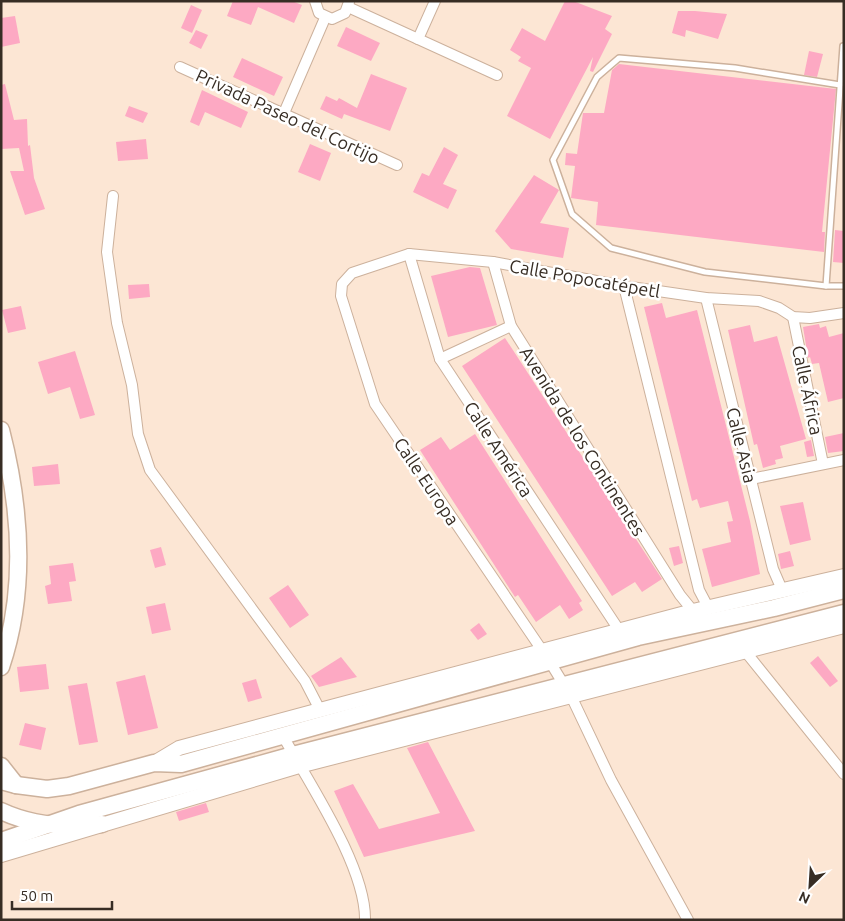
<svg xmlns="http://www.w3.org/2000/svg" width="845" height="921" viewBox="0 0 845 921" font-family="Ubuntu,sans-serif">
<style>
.building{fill:#fda9c3}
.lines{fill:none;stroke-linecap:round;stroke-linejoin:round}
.service-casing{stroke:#ccb19c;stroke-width:8}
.minor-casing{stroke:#ccb19c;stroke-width:12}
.tertiary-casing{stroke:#ccb19c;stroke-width:16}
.primary-casing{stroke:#ccb19c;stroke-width:19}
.service{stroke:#fff;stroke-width:5}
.minor{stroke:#fff;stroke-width:10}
.tertiary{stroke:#fff;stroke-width:14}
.primary{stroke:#fff;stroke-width:16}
.labels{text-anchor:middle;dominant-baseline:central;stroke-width:5;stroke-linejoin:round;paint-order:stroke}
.street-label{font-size:18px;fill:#372d24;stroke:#fff}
</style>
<rect width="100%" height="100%" fill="#fce6d4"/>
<g class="building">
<path d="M233 1H292L302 5 294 23 258 7 251 25 227 16Z"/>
<path d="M565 1H573L612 16 605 29 612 34 593 72 590 71 593 57 550 139 507 116 531 68 518 61 521 57 510 50 522 28 545 41Z"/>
<path d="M191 5 202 10 192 33 181 28Z"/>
<path d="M678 11H695L727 14 718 39 686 30 685 37 672 33Z"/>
<path d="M15 16 20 43 1 47V18Z"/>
<path d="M346 27 380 43 371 61 337 46Z"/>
<path d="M196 30 208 35 201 49 189 43Z"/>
<path d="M809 51 823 54 817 77 804 75Z"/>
<path d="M242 58 283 77 274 96 233 77Z"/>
<path d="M619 64 836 89 822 232H825L824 252 596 225 598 202 571 198 575 166 565 165 566 153 577 154 583 113H604L612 70Z"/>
<path d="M371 74 407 88 390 131 344 114 342 119 320 109 326 96 337 101 339 98 357 108Z"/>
<path d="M5 84 14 120 27 119 28 146 30 145 34 178 45 209 25 215 10 171H24L19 148 1 149V85Z"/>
<path d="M202 90 248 112 241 128 205 112 199 126 190 122Z"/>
<path d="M129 106 148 113 143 123 125 116Z"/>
<path d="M146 139 148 159 118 161 116 142Z"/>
<path d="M310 144 331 153 320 181 298 172Z"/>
<path d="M444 147 458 155 443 184 457 190 448 209 413 192 422 173 429 176Z"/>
<path d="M534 175 559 190 540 223 569 228 563 258 511 249 495 231Z"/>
<path d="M835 230 844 231V263L833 262Z"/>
<path d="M470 267 480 268 497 325 448 337 431 276Z"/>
<path d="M149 284 150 297 129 299 128 285Z"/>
<path d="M662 303 666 318 697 310 750 521 760 574 712 587 702 549 731 542 727 522 733 521 728 501 700 508 697 499 692 501 644 307Z"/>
<path d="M21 306 26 329 8 333 2 310Z"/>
<path d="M819 324 820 328 826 326 829 337 844 333V398L828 402 819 363 812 364 810 357 808 358 803 327Z"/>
<path d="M750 325 754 342 777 336 806 439 780 446 783 458 775 460 776 464 763 468 757 444 754 445 728 330Z"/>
<path d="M505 338 662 579 642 592 635 582 612 596 462 366Z"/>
<path d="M75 351 95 415 80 419 70 387 48 394 38 362Z"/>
<path d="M844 433V451L828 453 825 437Z"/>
<path d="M475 434 582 601 579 603 583 610 569 619 560 605 536 622 518 595 515 597 420 450 441 437 450 450Z"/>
<path d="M811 440 814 456 807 457 804 442Z"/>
<path d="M58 464 60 484 34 486 32 467Z"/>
<path d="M803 502 811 540 790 545 780 506Z"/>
<path d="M679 546 683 563 674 566 669 548Z"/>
<path d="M161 547 166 565 155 568 150 550Z"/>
<path d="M790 551 794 566 781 569 778 554Z"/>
<path d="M73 563 76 581 69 582 72 601 48 604 45 586 51 584 49 566Z"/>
<path d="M288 585 309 615 290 628 269 598Z"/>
<path d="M165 603 171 630 152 634 146 607Z"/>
<path d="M479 623 487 634 478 640 470 630Z"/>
<path d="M818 656 838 681 830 687 810 663Z"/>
<path d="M341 657 357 677 319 687 311 676Z"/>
<path d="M46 664 49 689 20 692 17 667Z"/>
<path d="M145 675 158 728 128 735 116 682Z"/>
<path d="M256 679 262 698 248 702 242 683Z"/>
<path d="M87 683 98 742 79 745 68 686Z"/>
<path d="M25 723 46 728 41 750 19 745Z"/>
<path d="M428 742 475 831 364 857 334 791 353 784 379 829 440 813 407 748Z"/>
<path d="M206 803 209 812 179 821 176 812Z"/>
</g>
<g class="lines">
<defs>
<g id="service">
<path d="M840 85 735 68 619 58 597 77 553 160 572 214 611 248 705 272 826 286H844"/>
<path d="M826 286 843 46"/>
</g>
<g id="minor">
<path d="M315 1 319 13 332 19 345 13 349 2"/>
<path d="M348 7 497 75"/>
<path d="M418 39 435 1"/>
<path d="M180 67 397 165"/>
<path d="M284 113 325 18"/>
<path d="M113 196 107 252 117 323 132 385 138 434 150 470 305 681 320 710"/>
<path d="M409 254 440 359 619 630"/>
<path d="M493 262 511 326 680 595 693 611"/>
<path d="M624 286 699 590 708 607"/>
<path d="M706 298 773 569 783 592"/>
<path d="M793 317 823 464"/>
<path d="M440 359 511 326"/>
<path d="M751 479 844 460"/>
<path d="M745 651 844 774"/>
<path d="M283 736C309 783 366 867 365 920"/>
<path d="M688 920 611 780 572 698 550 662 375 404 341 296 342 284 352 273 409 254 493 262 624 286 706 298 759 301 779 308 793 317 810 318 844 313"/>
</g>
<g id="tertiary">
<path d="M154 763 179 748 320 710 693 611 844 576"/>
<path d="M1 855 299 766 844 626"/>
</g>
<g id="primary">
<path d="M1 430C21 508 27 590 1 667"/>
<path d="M1 766 16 785"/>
<path d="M1 781 16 785 47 789 69 786 154 763 181 764 638 637 774 608 844 590"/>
<path d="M1 811C33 826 68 828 102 824"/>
<path d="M1 841 79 814 293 755 844 613"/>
</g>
</defs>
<use href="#service" class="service-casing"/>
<use href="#minor" class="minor-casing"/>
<use href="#tertiary" class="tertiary-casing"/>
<use href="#primary" class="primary-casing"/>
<use href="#service" class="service"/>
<use href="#minor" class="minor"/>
<use href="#tertiary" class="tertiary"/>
<use href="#primary" class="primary"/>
</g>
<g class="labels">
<g class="street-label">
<text transform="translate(288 116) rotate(25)">Privada Paseo del Cortijo</text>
<text transform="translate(585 278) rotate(10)">Calle Popocatépetl</text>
<text transform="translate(808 390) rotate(78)">Calle África</text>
<text transform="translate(583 441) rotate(58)">Avenida de los Continentes</text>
<text transform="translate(742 445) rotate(76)">Calle Asia</text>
<text transform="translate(499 449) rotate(57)">Calle América</text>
<text transform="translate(427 481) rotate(56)">Calle Europa</text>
</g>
</g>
<rect width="845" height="921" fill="none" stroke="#372d24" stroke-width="5"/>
<g transform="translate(810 886) rotate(205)" stroke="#ffffff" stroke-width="4" paint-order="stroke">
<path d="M0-4L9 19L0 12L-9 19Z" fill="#372d24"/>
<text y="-8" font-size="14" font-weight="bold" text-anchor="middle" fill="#372d24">N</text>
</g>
<path d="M12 901v8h100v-8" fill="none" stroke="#372d24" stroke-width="2.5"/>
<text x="20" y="901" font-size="15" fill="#372d24" stroke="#ffffff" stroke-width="4" paint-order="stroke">50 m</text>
</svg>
